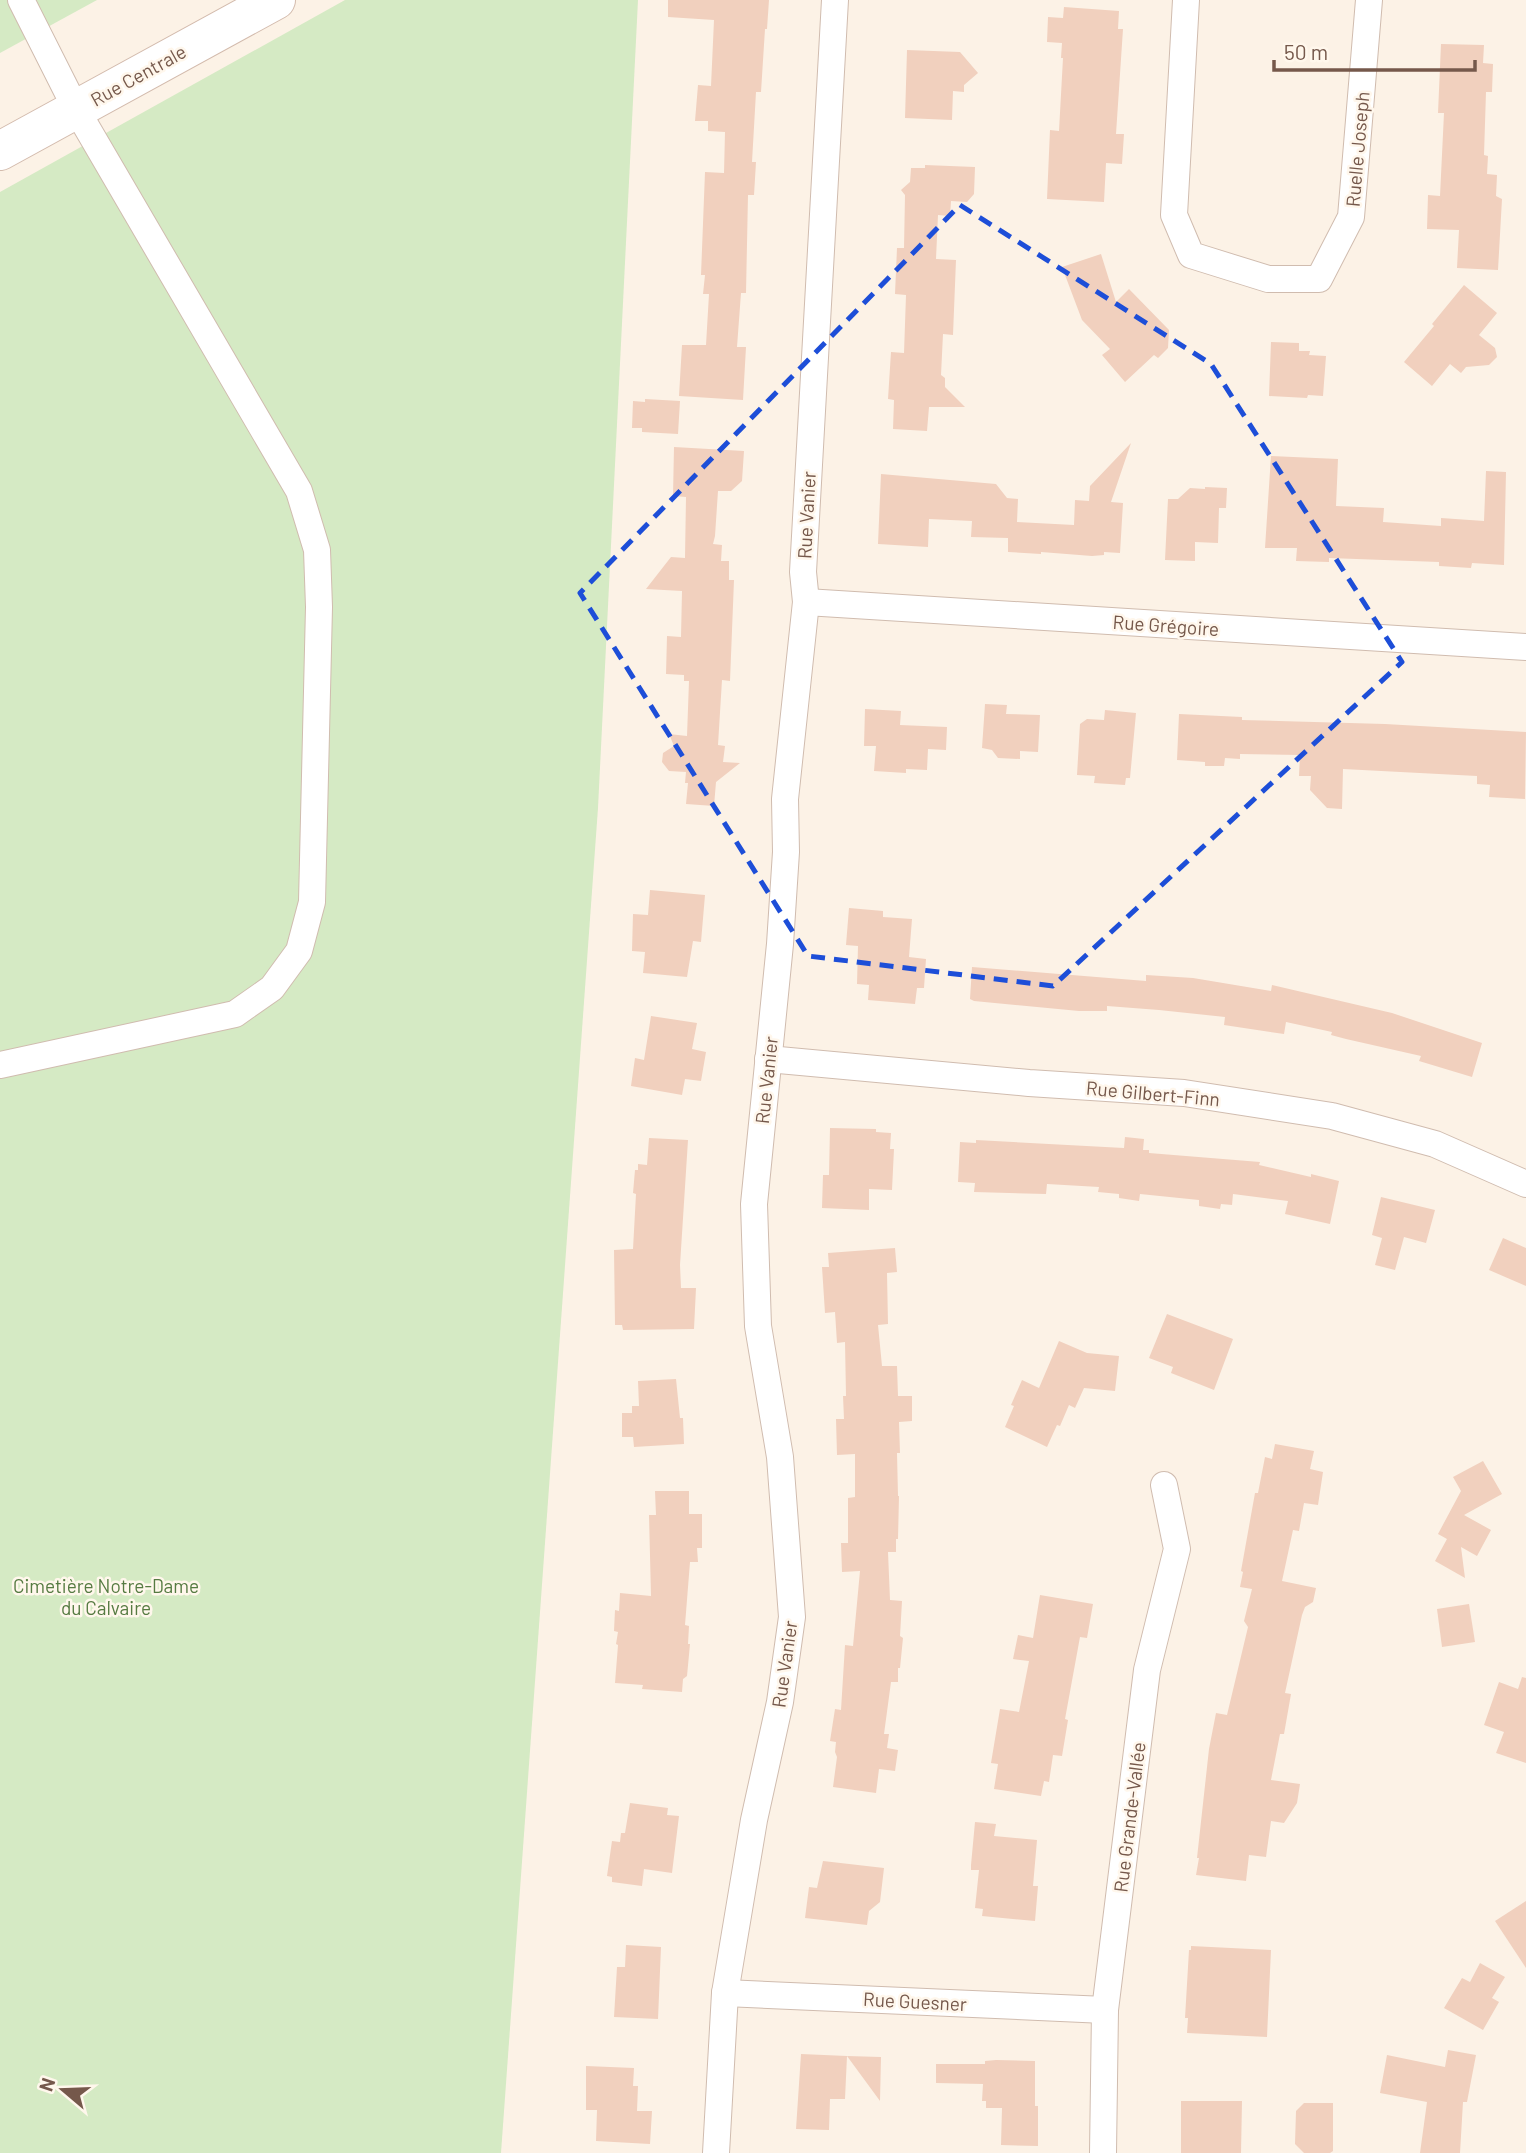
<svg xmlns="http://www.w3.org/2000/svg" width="1526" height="2153" viewBox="0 0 1526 2153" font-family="Barlow,sans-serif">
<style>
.green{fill:#d5eac4}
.building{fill:#f1d0be}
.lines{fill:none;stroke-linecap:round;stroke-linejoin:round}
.street-casing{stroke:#d0bcaf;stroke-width:28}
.secondary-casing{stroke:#d3bbad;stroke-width:40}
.street{stroke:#fff;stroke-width:26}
.secondary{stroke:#fff;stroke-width:38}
.marked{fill:none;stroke:#1d4ed8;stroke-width:5;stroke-dasharray:14 9;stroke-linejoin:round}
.labels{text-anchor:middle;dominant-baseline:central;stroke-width:5;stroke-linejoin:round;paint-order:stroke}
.street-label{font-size:19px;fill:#75584b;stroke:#fff7ec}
.park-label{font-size:19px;fill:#567b42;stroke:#fff7ec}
</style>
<rect width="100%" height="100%" fill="#fcf2e6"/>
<g class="green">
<path d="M0 0H97L0 53Z"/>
<path d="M345 0H638L598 808 501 2153H0V192Z"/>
</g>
<g class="building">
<path d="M668 0H769L767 29H765L761 92H756L752 162H756L754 195H748L746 293H741L737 347H746L743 400 679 396 682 345H706L709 294H703L705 275H701L705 172 724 173 725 132 708 131V121H695L698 85 711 86 714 20 668 17Z"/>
<path d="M1064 7 1119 11 1118 29H1123L1116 134H1124L1122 164 1106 163 1104 202 1047 199 1050 130 1059 131 1063 58H1061L1062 43 1047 42 1048 17 1063 18Z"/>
<path d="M1441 44 1484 45 1483 63 1493 64 1492 92H1486L1484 155 1488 156 1487 174 1497 175 1496 196 1502 199 1498 270 1457 268 1459 230 1427 229 1428 195 1440 196 1444 113H1438Z"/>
<path d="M907 50 960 52 978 73 964 85V92L953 91 952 120 905 118Z"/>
<path d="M925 165 975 167 974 194 967 202 951 201 950 216 938 215 936 259 956 260 953 335 943 334 941 375 945 378V387L965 407H929L927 431 893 429 894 400 888 399 891 352 904 353 906 295 895 294 897 248H904L905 195 901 190 910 182 911 168H925Z"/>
<path d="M1101 254 1116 302 1129 289 1169 330 1168 348 1158 358 1154 355 1125 382 1102 355 1110 349 1082 320 1062 267Z"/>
<path d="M1464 285 1497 313 1479 335 1495 348 1497 357 1489 365 1466 367 1461 373 1450 364 1432 386 1404 362 1434 326 1432 324Z"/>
<path d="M1271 342 1299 343V351H1310L1309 355 1326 356 1323 396 1308 395 1307 398 1269 396Z"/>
<path d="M645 399 680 401 678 434 642 432V428H632L633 401 645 402Z"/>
<path d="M1131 443 1111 502 1123 503 1120 553 1104 552V555L1092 556 1041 552V554L1008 552V538L971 537 972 521 929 519 928 547 878 544 881 474 996 484 1007 498 1018 499 1017 522 1074 525 1075 500 1089 501 1090 486Z"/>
<path d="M674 447 744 451 742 481 731 491H718L715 536 713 544 722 545 721 561H729V580H734L730 681 722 680 718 745 725 746 723 762 740 763 716 782 714 806 686 804 688 783H685L686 772 669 771 662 762 663 753 674 746 669 734 687 736 689 681H684V675L666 674 667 636 681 637 682 591 646 589 671 557 685 558 686 497 673 496Z"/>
<path d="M1271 456 1338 459 1336 506 1384 508 1383 522 1441 526V518L1484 521 1486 471 1506 472 1504 565 1472 563 1471 568 1439 566V562L1329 558V562L1296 561 1297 548H1265Z"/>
<path d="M1205 487 1227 488 1226 508H1219L1218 543 1195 542V561L1165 560 1168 499H1178L1190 488 1205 489Z"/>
<path d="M985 704 1007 705 1006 714 1040 715 1038 752 1020 751V759L998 758 992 750 982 748Z"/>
<path d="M865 709 901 711 900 725 947 727 946 750 928 749 927 770 906 769V773L874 771 876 746H864Z"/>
<path d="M1105 710 1136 713 1130 778H1126L1125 785 1094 783 1095 776 1077 775 1080 724 1087 719 1104 720Z"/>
<path d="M1179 714 1242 717V720L1385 724 1526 732 1525 799 1489 797 1490 785 1477 784V776L1343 769 1342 809 1327 808 1310 790 1311 776H1299L1300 755 1240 754V759L1225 758 1224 766H1205V762L1177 760Z"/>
<path d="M650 890 705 895 701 942 693 941 687 977 643 973 645 952 632 951 633 914 648 915Z"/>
<path d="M849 908 883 911V917L912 919 909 957 926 959 924 988H917L915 1004 868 1000 869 985 857 984 858 946 846 945Z"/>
<path d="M972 967 1146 981V975L1193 978 1271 991 1272 985 1392 1013 1482 1043 1472 1077 1419 1061 1421 1056 1346 1039 1331 1035 1332 1032 1286 1022 1284 1034 1224 1025 1225 1017 1159 1010 1107 1006V1011H1079L974 1001 970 999Z"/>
<path d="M651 1016 697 1023 692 1049 706 1052 701 1081 685 1079 682 1095 631 1086 635 1058 644 1060Z"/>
<path d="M830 1128 876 1129V1132L891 1133 890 1149H894L892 1190 869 1189V1210L822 1208 823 1175H829Z"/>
<path d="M1125 1137 1144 1139 1143 1150H1149V1153L1260 1162 1259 1165 1311 1177V1174L1339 1181 1330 1224 1285 1214 1288 1201 1233 1194 1232 1205 1221 1204 1220 1209 1199 1206V1200L1140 1194 1139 1201 1119 1198V1194L1098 1192 1099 1187 1047 1184 1046 1194 974 1192 975 1183 958 1182 960 1142 976 1143V1140L1124 1148Z"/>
<path d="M649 1138 688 1140 680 1265 681 1288H696L694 1329 623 1330 622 1325H615L614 1250 633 1249 636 1194 633 1193 635 1170H638V1164L647 1165Z"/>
<path d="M1381 1197 1435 1210 1426 1243 1404 1237 1395 1270 1375 1265 1382 1238 1372 1235Z"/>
<path d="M1503 1238 1526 1248V1286L1489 1270Z"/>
<path d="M895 1248 897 1272 887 1273 888 1324 878 1325 882 1366H897L898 1396H912V1421L899 1422 900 1453H897L898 1496H899L898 1539H896V1552H888L890 1600 902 1601 900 1636 903 1638 900 1668H898V1682H891L884 1734H889L887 1748 898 1750 895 1771 879 1769 876 1793 833 1787 837 1757 835 1752 836 1742 830 1741 835 1709 841 1710 845 1645 853 1646 860 1571 842 1572 841 1543H848V1498L855 1497V1454L837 1455 836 1419H844L843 1396H846L845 1342 837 1343 835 1312 825 1313 822 1267H829L828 1253Z"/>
<path d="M1167 1314 1233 1339 1214 1390 1171 1373 1173 1367 1149 1358Z"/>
<path d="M1059 1341 1087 1353 1119 1356 1115 1391 1084 1388 1075 1408 1069 1405 1060 1426 1057 1425 1047 1447 1005 1427 1014 1406 1011 1405 1022 1380 1039 1388Z"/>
<path d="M676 1379 680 1418H683L684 1444 634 1447 633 1437H622V1413H632V1406H639L638 1381Z"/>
<path d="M1275 1444 1314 1451 1310 1469 1323 1472 1318 1505 1304 1503 1299 1531 1293 1530 1282 1581 1316 1588 1313 1602 1305 1607 1302 1615 1285 1693 1291 1694 1284 1734H1280L1271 1780 1300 1784 1297 1803 1284 1823 1271 1821 1266 1857 1249 1855 1246 1881 1196 1875 1199 1858H1197L1209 1749 1216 1713 1227 1715 1248 1627 1244 1621 1252 1589 1240 1587 1243 1572 1241 1571 1255 1493H1258L1265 1457 1272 1459Z"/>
<path d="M1483 1461 1502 1494 1464 1515 1491 1530 1477 1556 1461 1547 1465 1578 1435 1561 1447 1539 1438 1534 1461 1491 1453 1477Z"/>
<path d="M655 1491H689V1514H702V1548H697L698 1562H690L685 1625 689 1626 688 1644H690L687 1676 683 1679 682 1692 642 1689 643 1685 615 1683 618 1645 616 1644 618 1632 614 1631 615 1610 619 1611 620 1593 651 1596 649 1515H656Z"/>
<path d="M1040 1595 1093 1604 1087 1638 1080 1637 1065 1719 1068 1720 1062 1756 1053 1755 1049 1782 1044 1781 1041 1796 994 1789 998 1764 991 1763 1000 1709 1019 1712 1029 1661 1013 1659 1018 1635 1033 1638Z"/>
<path d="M1469 1604 1475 1642 1442 1647 1437 1609Z"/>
<path d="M1522 1677 1526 1678V1763L1496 1753 1504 1732 1484 1725 1499 1682 1518 1689Z"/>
<path d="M630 1803 668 1808 667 1815 679 1816 672 1873 644 1869 642 1886 612 1882V1877L607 1876 612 1841 620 1842 621 1833H625Z"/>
<path d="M975 1822 996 1824 994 1836 1037 1840 1033 1886H1038L1035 1921 982 1916 983 1909 975 1908 979 1870H971V1865Z"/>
<path d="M823 1861 884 1868 880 1902 869 1911 867 1925 805 1918 809 1887 817 1888Z"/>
<path d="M1526 1901V1968L1495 1921Z"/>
<path d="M626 1945 661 1947 658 2019 614 2017 617 1967H625Z"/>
<path d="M1191 1946 1271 1950 1267 2037 1187 2033 1188 2018H1185L1189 1950H1191Z"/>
<path d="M1480 1963 1505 1977 1492 1998 1499 2002 1483 2030 1444 2008 1462 1978 1470 1982Z"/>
<path d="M1448 2050 1476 2055 1467 2102H1463L1460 2153H1420L1427 2102 1380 2093 1387 2055 1445 2067Z"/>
<path d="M801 2054 847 2056 881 2057 880 2101 847 2056 845 2099H830L829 2130 796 2129Z"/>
<path d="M996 2060 1035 2061V2106H1038V2146L1001 2145 1002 2108H986V2101H982L983 2084 936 2083V2064H985V2061Z"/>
<path d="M586 2066 634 2068 633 2086H638L637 2111H652L650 2144 596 2141 597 2110H586Z"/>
<path d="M1181 2101H1242L1241 2153H1181Z"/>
<path d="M1304 2103H1333V2151L1330 2153H1304L1295 2144 1296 2111Z"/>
</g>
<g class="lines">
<defs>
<g id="street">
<path d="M1186 0 1174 215 1191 255 1268 279H1319L1351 217 1369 0"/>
<path d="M806 602 1526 647"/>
<path d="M768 1059 1029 1083 1184 1093 1332 1116 1435 1144 1526 1184"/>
<path d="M0 1065 235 1014 272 988 299 951 312 902 319 607 317 550 299 491 76 109 21 0"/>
<path d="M725 1993 1105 2010"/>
<path d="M716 2153 725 1993 754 1820 780 1702 792 1617 780 1457 758 1326 754 1204 780 944 786 852 785 799 806 602 803 572 835 0"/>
<path d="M1103 2153 1105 2010 1147 1670 1177 1549 1164 1485"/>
</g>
<path id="secondary" d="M0 151 276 0"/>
</defs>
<use href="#street" class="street-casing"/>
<use href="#secondary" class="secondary-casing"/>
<use href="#street" class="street"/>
<use href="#secondary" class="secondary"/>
</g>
<path class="marked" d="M960 205 1211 364 1402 662 1053 986 808 956 580 593Z"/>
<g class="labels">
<g class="street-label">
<text transform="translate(138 75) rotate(-29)">Rue Centrale</text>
<text transform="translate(1357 149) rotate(-85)">Ruelle Joseph</text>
<text transform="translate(806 515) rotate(-87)">Rue Vanier</text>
<text transform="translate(1166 625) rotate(4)">Rue Grégoire</text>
<text transform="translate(766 1080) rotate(-84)">Rue Vanier</text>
<text transform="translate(1153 1093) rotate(5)">Rue Gilbert-Finn</text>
<text transform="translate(784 1664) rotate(-82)">Rue Vanier</text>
<text transform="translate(1129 1817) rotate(-83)">Rue Grande-Vallée</text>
<text transform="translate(915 2001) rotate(3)">Rue Guesner</text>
</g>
<g class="park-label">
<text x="106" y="1585">Cimetière Notre-Dame<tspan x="106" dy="22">du Calvaire</tspan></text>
</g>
</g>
<g transform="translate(63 2090) rotate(289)" stroke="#fff7ec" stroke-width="5" paint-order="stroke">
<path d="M0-5L12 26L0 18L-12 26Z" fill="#75584b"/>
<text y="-10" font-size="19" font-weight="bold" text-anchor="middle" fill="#75584b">N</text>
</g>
<path d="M1274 60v10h201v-10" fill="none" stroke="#75584b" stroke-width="3.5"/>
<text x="1284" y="60" font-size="21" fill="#75584b" stroke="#fff7ec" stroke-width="5" paint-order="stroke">50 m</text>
</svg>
